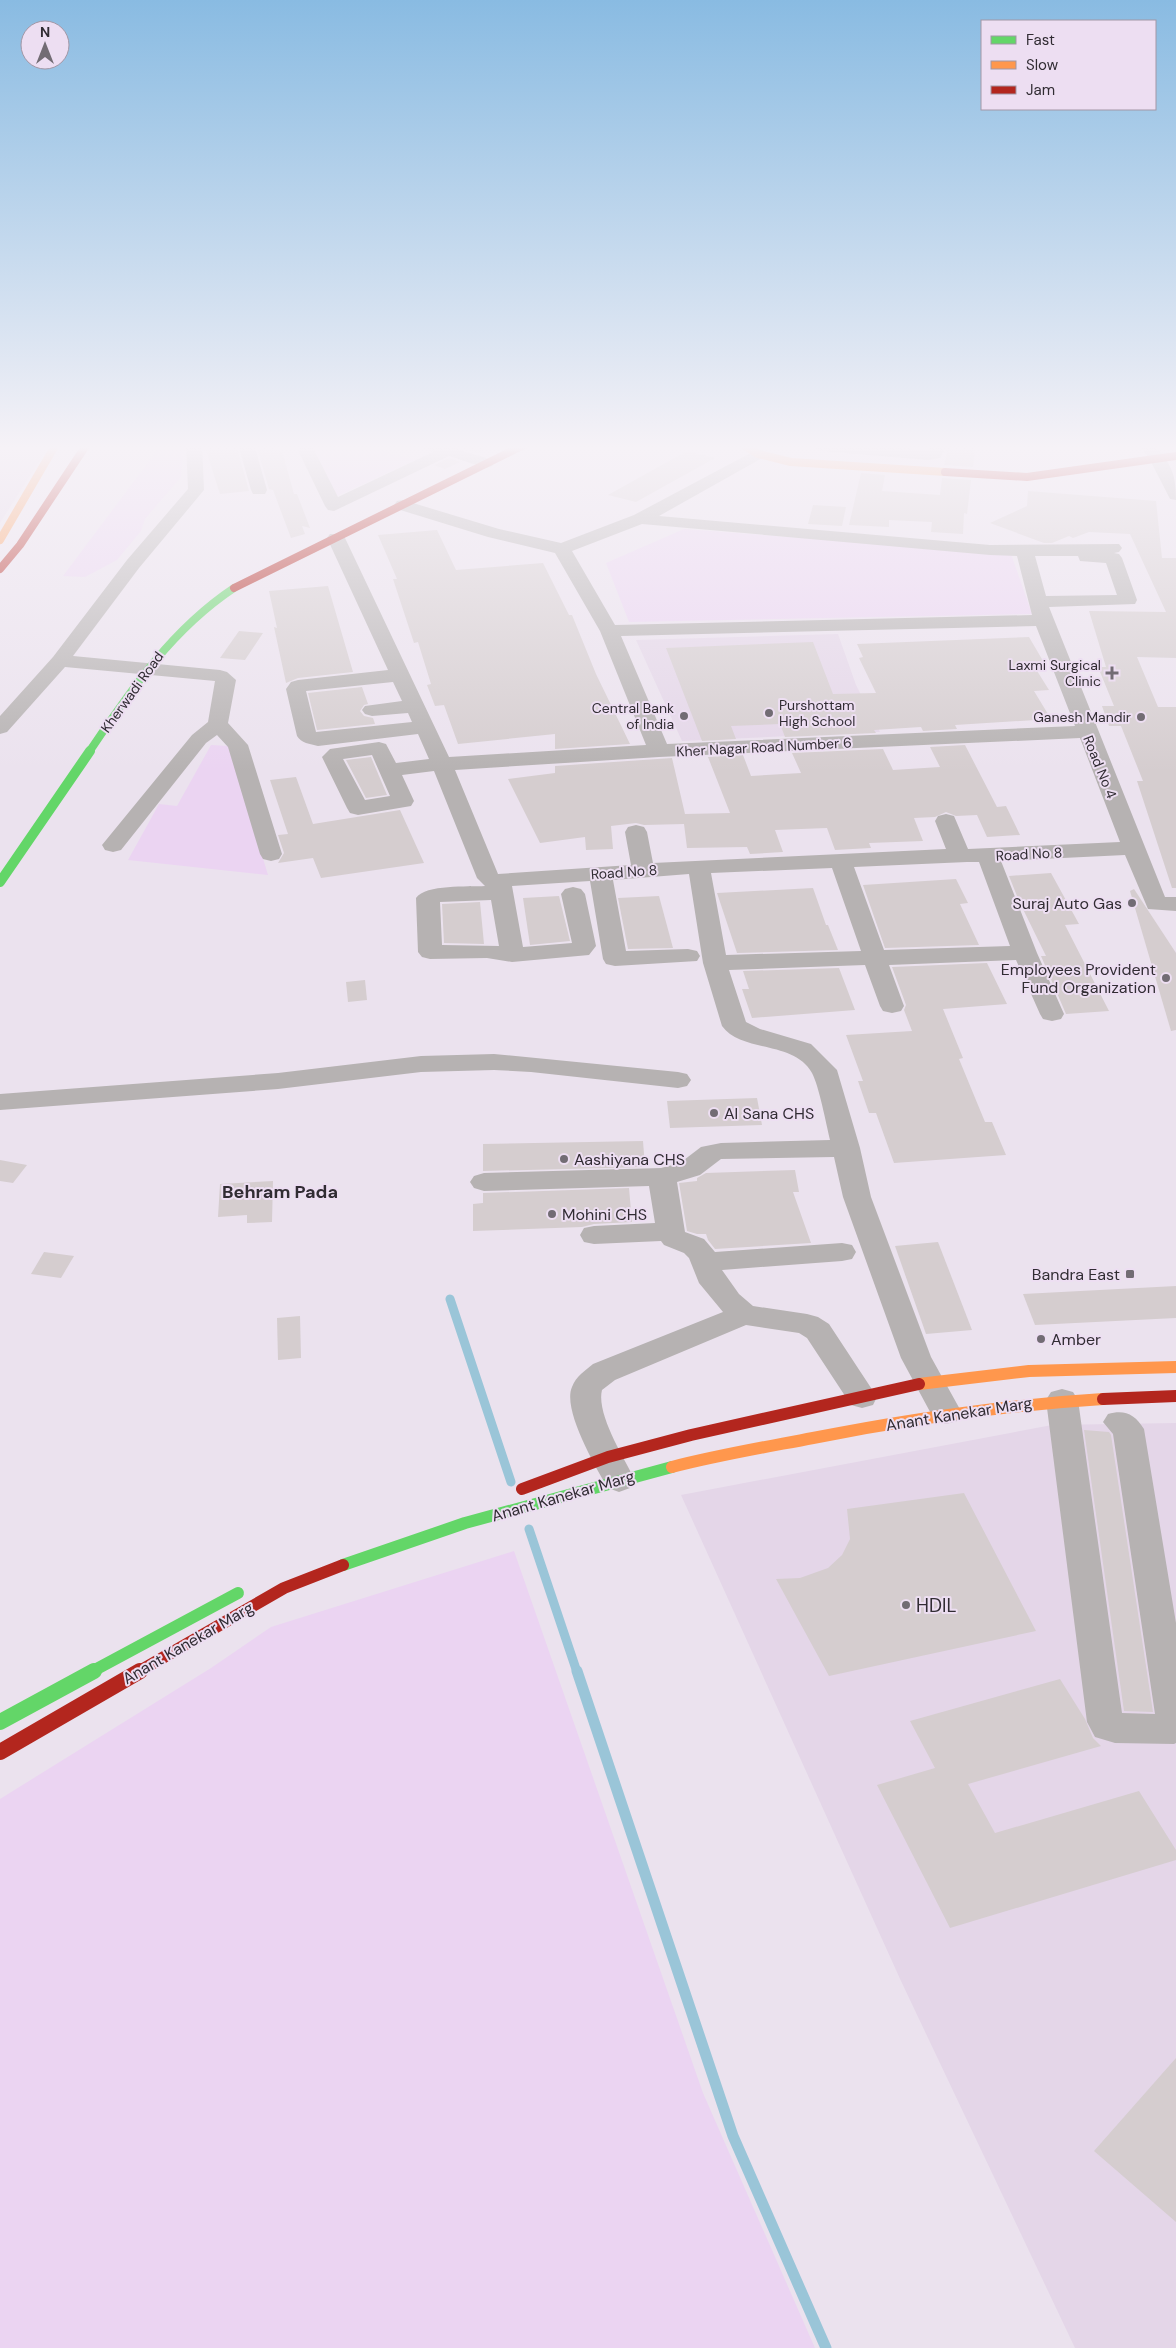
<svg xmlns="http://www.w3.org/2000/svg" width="1176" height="2348" viewBox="0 0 1176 2348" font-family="'DM Sans',sans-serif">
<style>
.built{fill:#e4d6e8}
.green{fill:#ebd4f2}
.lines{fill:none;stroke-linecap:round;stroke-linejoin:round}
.stream-far1{stroke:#9ac5d8;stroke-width:9}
.stream{stroke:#9ac5d8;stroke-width:11}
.building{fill:#d5cdcf}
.street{fill:#b6b2b2;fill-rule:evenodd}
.fast-far3{stroke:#63d668;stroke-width:8}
.fast-far2{stroke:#63d668;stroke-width:10}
.fast-far1{stroke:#63d668;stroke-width:12}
.fast{stroke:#63d668;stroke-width:16}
.slow-far1{stroke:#ff974d;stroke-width:8}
.slow{stroke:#ff974d;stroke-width:12}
.jam-far2{stroke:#b3261e;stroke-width:8}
.jam-far1{stroke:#b3261e;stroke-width:12}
.jam{stroke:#b3261e;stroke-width:16}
.poi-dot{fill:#726c74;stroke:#eddef2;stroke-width:2}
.labels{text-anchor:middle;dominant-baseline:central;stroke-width:4;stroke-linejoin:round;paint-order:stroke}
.far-poi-label{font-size:14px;fill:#312c33;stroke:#eddef2;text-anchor:end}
.far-street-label{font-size:14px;fill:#312c33;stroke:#eddef2}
.poi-label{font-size:16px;fill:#312c33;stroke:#eddef2;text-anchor:start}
.street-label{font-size:16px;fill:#312c33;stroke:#eddef2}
.neighbourhood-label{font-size:18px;font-weight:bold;fill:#312c33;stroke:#eddef2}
.near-poi-label{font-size:19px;fill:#312c33;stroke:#eddef2;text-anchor:start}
</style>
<rect width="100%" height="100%" fill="#ebe2ee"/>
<g class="built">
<path d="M0 444H50L0 523Z"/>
<path d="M838 634 856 685 880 732 682 741 636 640Z"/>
<path d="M1176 1423V2348H1075L901 1981 681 1495 1052 1425Z"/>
</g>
<g class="green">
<path d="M162 444H184L181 477 145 519 141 531 117 560 85 577 63 576Z"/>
<path d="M306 444H357L415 460 326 501Z"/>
<path d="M684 529 1011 554 1032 614 629 622 606 563Z"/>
<path d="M211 745 229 746 268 875 128 860 159 804 177 806Z"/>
<path d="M514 1551 703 2093 815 2348H0V1799L211 1668 271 1627Z"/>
</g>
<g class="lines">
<g class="stream-far1">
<path d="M450 1299 511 1482"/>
<path d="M529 1529 577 1672"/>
</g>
<path class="stream" d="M577 1671 733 2136 826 2348"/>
</g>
<g class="building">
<path d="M204 444H236L249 491 220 494Z"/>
<path d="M256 444H277L280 451H282L294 494H297L310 528 302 526 305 534 291 538 273 490 269 489Z"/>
<path d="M447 444H497L478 453Z"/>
<path d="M949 444H976L973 467 944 465Z"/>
<path d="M687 451 715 458 636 502 608 495Z"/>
<path d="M449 458 460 462 445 469 434 465Z"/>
<path d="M861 473 885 475 882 491 940 495 942 478 971 480 967 514 964 513 963 534 931 532 932 522 889 520V527L849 525Z"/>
<path d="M1028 491 1156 501 1162 558H1176V658L1137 657 1158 707H1176V888H1172L1137 781H1143L1121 726H1109L1102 706H1114L1098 667H1106L1089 611 1166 612 1130 534 1089 532 1073 538 1069 536 1052 543H1044L990 523 1027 506Z"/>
<path d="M813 505 846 507 842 526 808 524Z"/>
<path d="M437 530 456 570 543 563 569 615H572L596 674 630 744 555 749V734L458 744 444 705 435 706 427 685 431 684 418 642 414 643 393 579H397L378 535Z"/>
<path d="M328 586 353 672 298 678 286 683 274 627 277 628 269 591Z"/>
<path d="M239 631 263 633 245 660 220 658Z"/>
<path d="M1029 637 1046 666H1034L1049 690 1034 691 1051 719 955 725 957 729 923 731 921 727 874 730 876 733 785 737 780 724 731 726 736 739 702 741 666 648 813 642 833 694 876 693 859 658 863 657 857 644Z"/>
<path d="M362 687 368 704 364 705 360 711 364 716 373 718 375 724 317 730 308 693Z"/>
<path d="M965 745 997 807 1006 806 1020 835 987 837 977 815 956 816 946 812 935 817 914 818 923 841 869 843 871 848 835 850 827 828 775 830 783 852 750 854 747 847 687 848 684 824 644 825 636 823 611 826 613 849 586 850 585 837 540 843 508 779 555 773V766L672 758 685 814 730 813 708 757 743 755 751 776 801 773 792 753 883 749 893 770 940 767 930 747Z"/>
<path d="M371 757 387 795 366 798 346 760Z"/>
<path d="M296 777 313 824 400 810 424 863 321 878 313 858 278 863 284 853 278 835 288 834 270 780Z"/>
<path d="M1051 873 1079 924 1065 925 1109 1011 1066 1014 1041 956H1046L1019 901 1009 876Z"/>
<path d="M956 879 968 903 960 904 979 945 885 948 863 885Z"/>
<path d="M813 888 826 925H828L838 950 737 953 717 893Z"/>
<path d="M1134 889 1176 953V1030L1171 1031 1130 891Z"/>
<path d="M559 896 570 941 530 945 523 898Z"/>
<path d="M659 896 673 948 628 949 618 898Z"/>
<path d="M480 902 484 944 444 943 442 904Z"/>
<path d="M987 963 1007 1004 943 1009 963 1058 959 1059 985 1122H992L1006 1155 894 1163 876 1113H869L858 1081H863L846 1035 912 1031 904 1010 906 1005 892 967Z"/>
<path d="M839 968 855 1010 752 1018 742 989H749L743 971Z"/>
<path d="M365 980 367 1000 348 1002 346 982Z"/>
<path d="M757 1098 762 1125 670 1128 667 1101Z"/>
<path d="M643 1141 645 1167 483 1171V1144Z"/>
<path d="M0 1160 27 1165 13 1183 0 1181Z"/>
<path d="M795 1170 799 1192H793L811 1243 715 1249 708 1240 706 1234H697L687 1231 679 1183 697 1181V1178L706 1173Z"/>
<path d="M273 1181 272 1222 247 1223V1215L218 1217 220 1184Z"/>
<path d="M629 1188 632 1222 594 1224 582 1227 473 1231V1204L483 1203V1193Z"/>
<path d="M938 1242 972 1330 926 1334 895 1246Z"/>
<path d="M44 1252 74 1256 61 1278 31 1274Z"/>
<path d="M1176 1286V1318L1035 1325 1023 1294Z"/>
<path d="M300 1316 301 1358 278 1360 277 1318Z"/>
<path d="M1084 1430 1109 1432 1111 1435 1153 1712 1124 1711Z"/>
<path d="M964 1493 1036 1631 829 1676 776 1579 800 1578 828 1568 842 1555 850 1539 847 1509Z"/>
<path d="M1060 1679 1085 1719 1093 1738 1101 1746 968 1784 995 1833 1139 1791 1176 1850V1860L950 1928 877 1785 935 1768 910 1721Z"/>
<path d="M1176 2058V2222L1094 2151Z"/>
</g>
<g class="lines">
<g class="street">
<path d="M186 444H202L204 490 139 568 73 656 220 670 227 672 236 680 228 723 248 745 282 854 279 859 271 861 263 859 260 854 228 747 217 735 206 743 121 850 113 852 105 850 102 845 192 735 208 722 215 681 65 667 7 732 0 734V716L53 657 127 560 188 489Z"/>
<path d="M238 444H254L267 490 265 494H253L251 490Z"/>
<path d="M295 444H311L338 497 433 452 423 448 422 444H442L492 460 494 463 492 466 486 468 449 456 334 511 328 510 325 506Z"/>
<path d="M499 444H524L526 447 524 450 518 452 501 447Z"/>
<path d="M814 444H852L928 450 931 444H947L940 458 928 460 821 451 815 449 813 446Z"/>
<path d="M1139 444H1155C1171 466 1176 472 1176 500L1170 499 1168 495 1150 460Z"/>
<path d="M758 449 764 451 766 454 764 457 659 516 990 545 1119 544 1122 548 1119 552 1114 553 1119 554 1122 558 1137 600 1135 604 1049 607 1165 897H1176V911L1148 909 1125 855 1001 861 1037 953 1064 1014 1061 1019 1052 1021 1043 1019 1040 1014 1016 960 889 965 904 1006 901 1011 892 1013 883 1011 880 1006 865 965 729 970 746 1022 760 1029 811 1044 837 1070 860 1148 871 1197 931 1357 962 1413 957 1421 946 1424 935 1421 901 1358 843 1197 834 1157 721 1159 700 1175 677 1182 685 1232 704 1239 715 1252 842 1243 852 1245 856 1252 852 1259 842 1261 722 1270 739 1294 753 1306 807 1314 818 1317 829 1324 877 1397 873 1405 862 1408 851 1405 807 1338 799 1333 746 1325 615 1380 602 1390C596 1414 624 1458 635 1480L630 1488 619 1492 608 1488C596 1468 562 1409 572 1387 576 1376 585 1371 593 1364L723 1312 699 1283 689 1258 684 1253 664 1245 661 1241 594 1244 584 1242 580 1235 584 1228 594 1226 655 1223 649 1186 484 1191 474 1188 470 1182 474 1176 484 1173 661 1168 680 1163 701 1147 721 1143 830 1140C826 1123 819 1086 812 1073 794 1040 741 1053 722 1026L703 963 689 874 613 880 626 951 688 949 697 951 700 956 697 961 615 966 606 964 603 959 590 881 512 886 523 947 572 943 561 894 565 889 573 887 581 889 585 894 596 946 589 955 512 962 487 958 430 959 422 957 418 952 416 898C426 884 468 887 485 886L477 878 434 771 402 775 414 801 411 806 358 815 350 813 347 808 322 757 330 749 379 742 386 744 396 763 429 759 418 734 318 746C310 744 301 743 297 736L286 689 291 682 298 680 388 670 327 538 330 534H342L345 538 449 757 646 745 600 631 555 553 488 537 397 509 394 505 397 501 403 500 499 529 561 543 634 515ZM642 524 990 555 1017 556 1032 615 615 625 572 551ZM1035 556H1078L1080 561 1106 563 1117 595 1046 596ZM1036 626 1075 726 667 744 621 636ZM393 682 402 701 365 706 362 710 365 714 372 716 408 713 412 722 316 732 306 691ZM1080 738 1120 842 968 849 954 816 946 814 938 816 935 821 946 849 653 863 647 832 644 827 636 825 628 827 625 832 631 865 498 874 455 770 659 757ZM372 755 390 796 365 800 343 759ZM967 862H979L1010 946 884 950 854 867ZM832 868 861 951 726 955 711 873ZM491 900 499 946 442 945 440 902Z"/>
<path d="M494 1054 678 1072 687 1074 691 1080 687 1086 678 1088 531 1072 494 1070 421 1072 278 1089 0 1110V1094L278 1073 421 1056Z"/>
<path d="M1062 1389 1073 1392 1078 1400 1122 1713 1155 1714 1113 1434 1103 1422 1108 1414C1124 1409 1135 1414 1144 1429L1176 1623V1743L1174 1744 1115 1743 1095 1737 1087 1722 1046 1400 1051 1392Z"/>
</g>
<path class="fast-far3" d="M89 752C131 690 171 630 234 588"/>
<path class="fast-far2" d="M0 882 90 751"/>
<g class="fast-far1">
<path d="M343 1565 465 1523 672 1467"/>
<path d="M91 1672 238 1593"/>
</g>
<path class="fast" d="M0 1722 94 1671"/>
<g class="slow-far1">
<path d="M742 444 758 454 791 462 945 472"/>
<path d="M0 540 56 444"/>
</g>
<g class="slow">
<path d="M919 1384 1029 1371 1176 1367"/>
<path d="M672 1467C718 1455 766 1447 813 1438 909 1419 1005 1405 1103 1399"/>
</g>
<g class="jam-far2">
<path d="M945 472 1027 477 1176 456"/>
<path d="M0 569 20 545 87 444"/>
<path d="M234 588 526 444"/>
</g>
<g class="jam-far1">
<path d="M1103 1399 1176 1396"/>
<path d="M522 1489 608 1457 691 1435 919 1384"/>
<path d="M138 1672 284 1588 343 1565"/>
</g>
<path class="jam" d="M0 1752 140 1671"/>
</g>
<linearGradient id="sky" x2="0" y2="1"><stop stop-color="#89bbe2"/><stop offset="0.58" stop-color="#f6f2f7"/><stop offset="1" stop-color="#f6f2f7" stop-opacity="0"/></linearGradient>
<rect width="1176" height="772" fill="url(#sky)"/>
<g class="poi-dot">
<path d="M1109.5 665.5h5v5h5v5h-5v5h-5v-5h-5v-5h5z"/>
<circle cx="769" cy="713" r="5"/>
<circle cx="684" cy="716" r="5"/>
<circle cx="1141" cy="717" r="5"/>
<circle cx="1132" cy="903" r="5"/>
<circle cx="1166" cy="978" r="5"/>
<circle cx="714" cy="1113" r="5"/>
<circle cx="564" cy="1159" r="5"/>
<circle cx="552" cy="1214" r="5"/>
<rect x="1125" y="1269" width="10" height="10" rx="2.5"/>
<circle cx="1041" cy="1339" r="5"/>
<circle cx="906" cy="1605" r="5"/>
</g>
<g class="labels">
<g class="far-poi-label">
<text x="1101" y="665">Laxmi Surgical<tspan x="1101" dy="16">Clinic</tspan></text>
<text x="779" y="705" text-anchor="start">Purshottam<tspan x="779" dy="16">High School</tspan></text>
<text x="674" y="708">Central Bank<tspan x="674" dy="16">of India</tspan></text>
<text x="1131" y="717">Ganesh Mandir</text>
</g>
<g class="far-street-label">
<text transform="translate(132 692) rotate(-54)">Kherwadi Road</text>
<text transform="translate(764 747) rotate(-3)">Kher Nagar Road Number 6</text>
<text transform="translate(1100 767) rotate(68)">Road No 4</text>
<text transform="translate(1029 854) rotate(-3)">Road No 8</text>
<text transform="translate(624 872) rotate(-4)">Road No 8</text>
</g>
<g class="poi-label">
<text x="1122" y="903" text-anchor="end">Suraj Auto Gas</text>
<text x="1156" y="969" text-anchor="end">Employees Provident<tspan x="1156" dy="18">Fund Organization</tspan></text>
<text x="724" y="1113">Al Sana CHS</text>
<text x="574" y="1159">Aashiyana CHS</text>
<text x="562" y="1214">Mohini CHS</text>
<text x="1120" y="1274" text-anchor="end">Bandra East</text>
<text x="1051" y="1339">Amber</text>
</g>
<g class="street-label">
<text transform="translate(959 1414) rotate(-9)">Anant Kanekar Marg</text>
<text transform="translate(563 1496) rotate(-16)">Anant Kanekar Marg</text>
<text transform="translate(188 1643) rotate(-30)">Anant Kanekar Marg</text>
</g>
<g class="neighbourhood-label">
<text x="280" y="1192">Behram Pada</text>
</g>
<g class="near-poi-label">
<text x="916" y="1605">HDIL</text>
</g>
</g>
<rect x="981" y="20" width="175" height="90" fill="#eddef2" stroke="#a297a6"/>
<rect x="991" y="36" width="25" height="8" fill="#63d668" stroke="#a297a6"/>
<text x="1026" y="45" font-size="15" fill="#312c33">Fast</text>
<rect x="991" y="61" width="25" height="8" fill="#ff974d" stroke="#a297a6"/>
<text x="1026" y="70" font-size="15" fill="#312c33">Slow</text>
<rect x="991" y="86" width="25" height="8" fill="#b3261e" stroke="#a297a6"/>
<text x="1026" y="95" font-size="15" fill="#312c33">Jam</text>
<g transform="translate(45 45)"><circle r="24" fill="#eddef2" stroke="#a297a6"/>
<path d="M0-4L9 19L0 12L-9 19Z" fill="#726c74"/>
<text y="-8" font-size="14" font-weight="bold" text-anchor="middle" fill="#312c33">N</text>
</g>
</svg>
